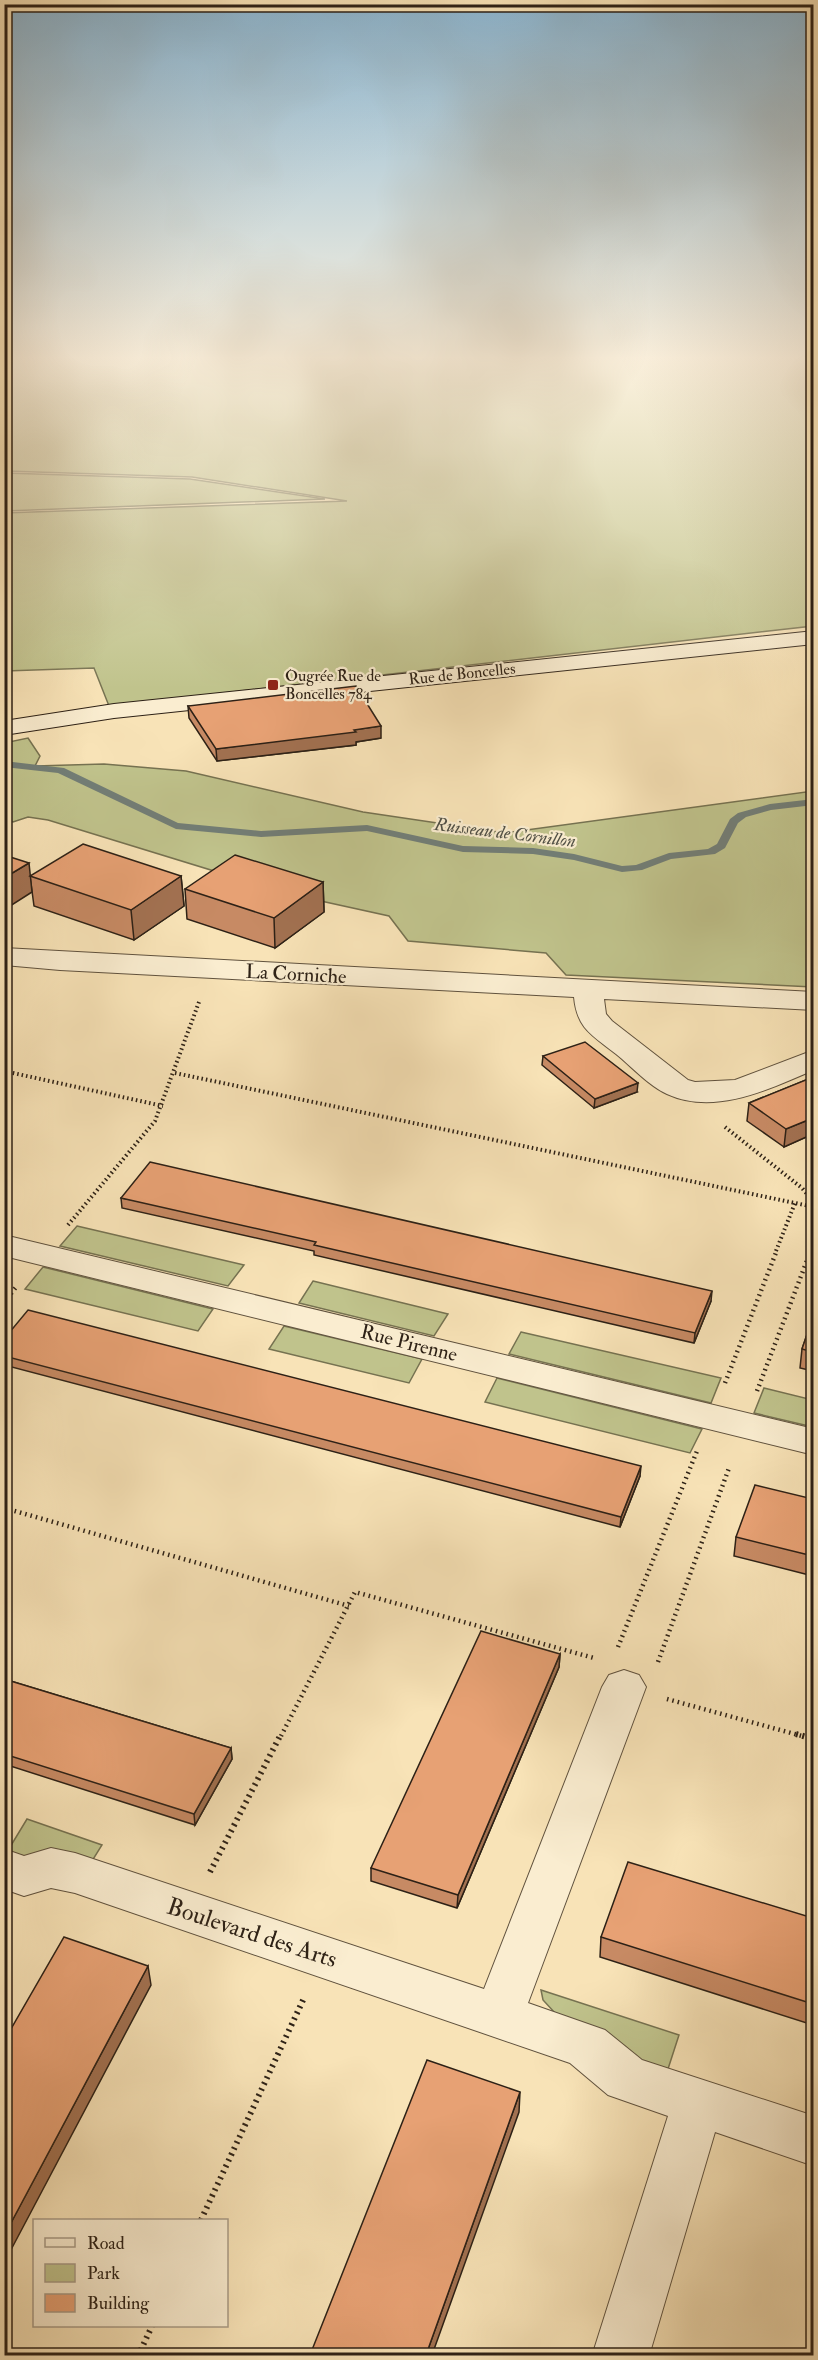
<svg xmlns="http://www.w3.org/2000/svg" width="818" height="2360" viewBox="0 0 818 2360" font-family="'IM FELL Double Pica',serif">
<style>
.green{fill:#c0c38c;stroke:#767251;stroke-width:1.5}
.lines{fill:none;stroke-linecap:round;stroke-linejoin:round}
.stream{fill:#727e77;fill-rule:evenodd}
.street-casing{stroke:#60523e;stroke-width:2}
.secondary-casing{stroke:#2d2116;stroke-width:2}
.path-far2{stroke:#2d2116;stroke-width:4;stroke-dasharray:1.5 3;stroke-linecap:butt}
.path-far1{stroke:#2d2116;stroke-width:4.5;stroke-dasharray:1.5 4;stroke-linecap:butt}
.path{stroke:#2d2116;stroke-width:6;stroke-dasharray:2 4.5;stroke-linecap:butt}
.street{fill:#faedd0;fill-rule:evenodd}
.secondary{fill:#faedd0;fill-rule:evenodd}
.wall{fill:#c78a64;stroke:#2d2116;stroke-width:1.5}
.shaded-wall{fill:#a27151;stroke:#2d2116;stroke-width:1.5}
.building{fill:#e7a174;stroke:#2d2116;stroke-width:1.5}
.poi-dot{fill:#8f2418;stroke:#faedd0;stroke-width:2}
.labels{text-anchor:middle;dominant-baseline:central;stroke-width:4.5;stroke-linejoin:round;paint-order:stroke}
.far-street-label{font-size:16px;fill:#2d2116;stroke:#faedd0}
.far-poi-label{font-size:16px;fill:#2d2116;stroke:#faedd0;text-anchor:start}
.far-water-label{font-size:18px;font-style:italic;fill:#505046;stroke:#faedd0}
.street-label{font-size:20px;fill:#2d2116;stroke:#faedd0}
.near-street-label{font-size:24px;fill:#2d2116;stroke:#faedd0}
</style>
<rect width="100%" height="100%" fill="#f8e3b7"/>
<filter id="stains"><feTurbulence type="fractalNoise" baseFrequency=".00333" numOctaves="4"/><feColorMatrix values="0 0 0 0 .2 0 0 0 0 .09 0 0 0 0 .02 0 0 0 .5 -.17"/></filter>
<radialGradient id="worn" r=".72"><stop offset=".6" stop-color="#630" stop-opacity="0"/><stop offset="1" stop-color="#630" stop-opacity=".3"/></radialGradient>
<g class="green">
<path d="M5 359H813V626L109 706 94 668 5 671 4 513 347 501 192 477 5 471Z"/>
<path d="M5 473 190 479 325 499 5 511Z"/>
<path d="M28 738 40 756 35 766 104 764 186 771 363 812 505 833 813 791V987L566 975 546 953 408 941 389 916 289 894 48 820 28 817 13 822 5 819 4 743Z"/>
<path d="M77 1226 244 1265 228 1286 60 1246Z"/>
<path d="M43 1267 213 1309 198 1331 25 1289Z"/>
<path d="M313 1281 448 1314 434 1336 299 1303Z"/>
<path d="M284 1326 422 1359 409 1383 269 1349Z"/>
<path d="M521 1332 721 1378 711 1403 509 1354Z"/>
<path d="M497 1378 702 1429 690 1453 485 1402Z"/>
<path d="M764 1388 813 1400V1427L754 1413Z"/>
<path d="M27 1819 102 1845 92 1861 33 1858 7 1852Z"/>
<path d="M541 1990 679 2035 667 2072 648 2065 555 2013 543 2000Z"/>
</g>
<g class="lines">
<path class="stream" d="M4 761 64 768 178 823 261 831 367 825 463 846 533 848 574 854 622 866 636 865 669 853 708 849 717 844 730 819 738 813 770 804 814 799V805L771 810 746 817 738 823 725 848 715 854 671 859 642 870 622 872 574 860 533 854 463 852 367 831 261 837 176 829 58 773 4 767Z"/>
<defs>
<g id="street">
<path d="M4 948 814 992V1010L604 999 606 1014 612 1021 688 1080 695 1082 735 1080 814 1050V1070C769 1089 715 1116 667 1094 649 1086 631 1066 616 1054 592 1035 577 1029 574 997L60 970 4 965Z"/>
<path d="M4 1235 814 1429V1455L4 1256Z"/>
<path d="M624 1670 639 1675 646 1687 528 2003 605 2030 642 2060 814 2116V2166L715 2132 649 2356H592L668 2116 608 2095 570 2063 75 1893 51 1888 24 1896 4 1889V1849L24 1856 51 1848 75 1853 484 1989 602 1687 609 1675Z"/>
</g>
<path id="secondary" d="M814 631V644L114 718 4 735V721L114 704Z"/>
</defs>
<use href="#street" class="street-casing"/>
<use href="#secondary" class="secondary-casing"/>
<g class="path-far2">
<path d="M4 1071 163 1106"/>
<path d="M175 1073 814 1207"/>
<path d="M725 1127 802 1188 814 1202 812 1207"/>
<path d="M68 1225 155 1121 199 1002"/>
<path d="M776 1251 795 1203"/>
<path d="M810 1251 814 1242"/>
</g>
<g class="path-far1">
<path d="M4 1302 17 1286"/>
<path d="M725 1383 777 1250"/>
<path d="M757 1391 811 1250"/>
<path d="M4 1508 349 1606"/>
<path d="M618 1647 697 1451"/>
<path d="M658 1662 729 1468"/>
<path d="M667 1699 802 1736"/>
<path d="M281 1736 355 1592 594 1658"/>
</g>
<g class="path">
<path d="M796 1734 814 1739"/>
<path d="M210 1872 281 1734"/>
<path d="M201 2220 304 1998"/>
<path d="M138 2356 152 2326"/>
</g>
<use href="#street" class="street"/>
<use href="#secondary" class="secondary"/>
</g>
<g class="wall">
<path d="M188 706 381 738 356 742V745L217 761 189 718Z"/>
<path d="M30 876H181L184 906 134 940 34 906Z"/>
<path d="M323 882 324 912 275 948 187 919 185 889Z"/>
<path d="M543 1056 637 1092 594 1108 542 1065Z"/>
<path d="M813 1077V1134L784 1147 747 1121 749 1103Z"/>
<path d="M121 1198 711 1301 694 1343 314 1255V1251L122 1208Z"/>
<path d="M813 1317V1371L800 1368 802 1349Z"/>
<path d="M4 1339 640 1476 620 1527 4 1365Z"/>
<path d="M813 1499V1576L734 1556 736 1537Z"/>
<path d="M560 1654 559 1667 457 1908 371 1881V1868Z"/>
<path d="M4 1679 231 1748 232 1759 195 1825 4 1764Z"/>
<path d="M813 1918V2025L600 1957 601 1937Z"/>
</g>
<g class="shaded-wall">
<path d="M381 726V738L356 742V745L217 761 216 749Z"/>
<path d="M29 863 32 892 4 910V878Z"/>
<path d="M181 876 184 906 134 940 131 910Z"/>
<path d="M323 882 324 912 275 948 274 918Z"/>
<path d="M638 1083 637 1092 594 1108 595 1099Z"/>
<path d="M813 1118V1134L784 1147 786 1129Z"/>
<path d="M712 1291 711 1301 694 1343 695 1333Z"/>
<path d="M641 1466 640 1476 620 1527 621 1517Z"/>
<path d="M560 1654 559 1667 457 1908 458 1895Z"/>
<path d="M231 1748 232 1759 195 1825 194 1814Z"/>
<path d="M148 1966 151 1985 4 2263V2236Z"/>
<path d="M520 2092 519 2112 432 2355H426Z"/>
</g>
<g class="building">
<path d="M356 686 381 726 354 730 356 732 216 749 188 706Z"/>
<path d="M83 844 181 876 131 910 30 876Z"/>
<path d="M4 855 29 863 4 878Z"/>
<path d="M235 855 323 882 274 918 185 889Z"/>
<path d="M585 1042 638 1083 595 1099 543 1056Z"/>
<path d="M813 1077V1118L786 1129 749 1103Z"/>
<path d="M150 1162 712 1291 695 1333 314 1245 316 1242 121 1198Z"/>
<path d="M28 1310 641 1466 621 1517 4 1356V1339Z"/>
<path d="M813 1317V1352L802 1349Z"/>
<path d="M755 1485 813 1499V1556L736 1537Z"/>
<path d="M481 1631 560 1654 458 1895 371 1868Z"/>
<path d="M4 1679 231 1748 194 1814 4 1754Z"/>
<path d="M628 1862 813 1918V2004L601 1937Z"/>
<path d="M64 1937 148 1966 4 2236V2041Z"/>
<path d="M427 2060 520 2092 426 2355H310Z"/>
</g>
<linearGradient id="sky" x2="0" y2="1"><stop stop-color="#8bb7d4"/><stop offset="0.52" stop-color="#fcf2df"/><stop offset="1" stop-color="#fcf2df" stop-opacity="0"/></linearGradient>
<rect width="818" height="689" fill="url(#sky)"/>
<rect class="poi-dot" x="267" y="679" width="12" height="12" rx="3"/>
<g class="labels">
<g class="far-street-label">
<text transform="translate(462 674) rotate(-6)">Rue de Boncelles</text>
</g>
<g class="far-poi-label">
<text x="285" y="676">Ougrée Rue de<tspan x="285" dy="18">Boncelles 784</tspan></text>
</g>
<g class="far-water-label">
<text transform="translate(505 833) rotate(7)">Ruisseau de Cornillon</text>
</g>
<g class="street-label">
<text transform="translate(296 974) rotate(3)">La Corniche</text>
<text transform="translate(409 1343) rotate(14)">Rue Pirenne</text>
</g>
<g class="near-street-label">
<text transform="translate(252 1933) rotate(18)">Boulevard des Arts</text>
</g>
</g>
<rect width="818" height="2360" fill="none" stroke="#f8e3b7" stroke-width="24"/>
<rect x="6" y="6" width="806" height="2348" fill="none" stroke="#2d2116" stroke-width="3"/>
<rect x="12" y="12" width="794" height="2336" fill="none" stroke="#2d2116" stroke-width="1.5"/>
<rect x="33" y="2219" width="195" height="108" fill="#faedd0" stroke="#a89b86" stroke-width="1.5"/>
<rect x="45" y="2238" width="30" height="9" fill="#faedd0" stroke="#a89b86" stroke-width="1.5"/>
<text x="87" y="2249" font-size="18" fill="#2d2116">Road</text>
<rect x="45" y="2264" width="30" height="18" fill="#c0c38c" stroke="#a89b86" stroke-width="1.5"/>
<text x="87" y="2279" font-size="18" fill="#2d2116">Park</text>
<rect x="45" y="2294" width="30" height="18" fill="#e7a174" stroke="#a89b86" stroke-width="1.5"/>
<text x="87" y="2309" font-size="18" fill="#2d2116">Building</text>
<rect width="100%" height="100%" filter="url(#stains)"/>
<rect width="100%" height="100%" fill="url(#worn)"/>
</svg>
